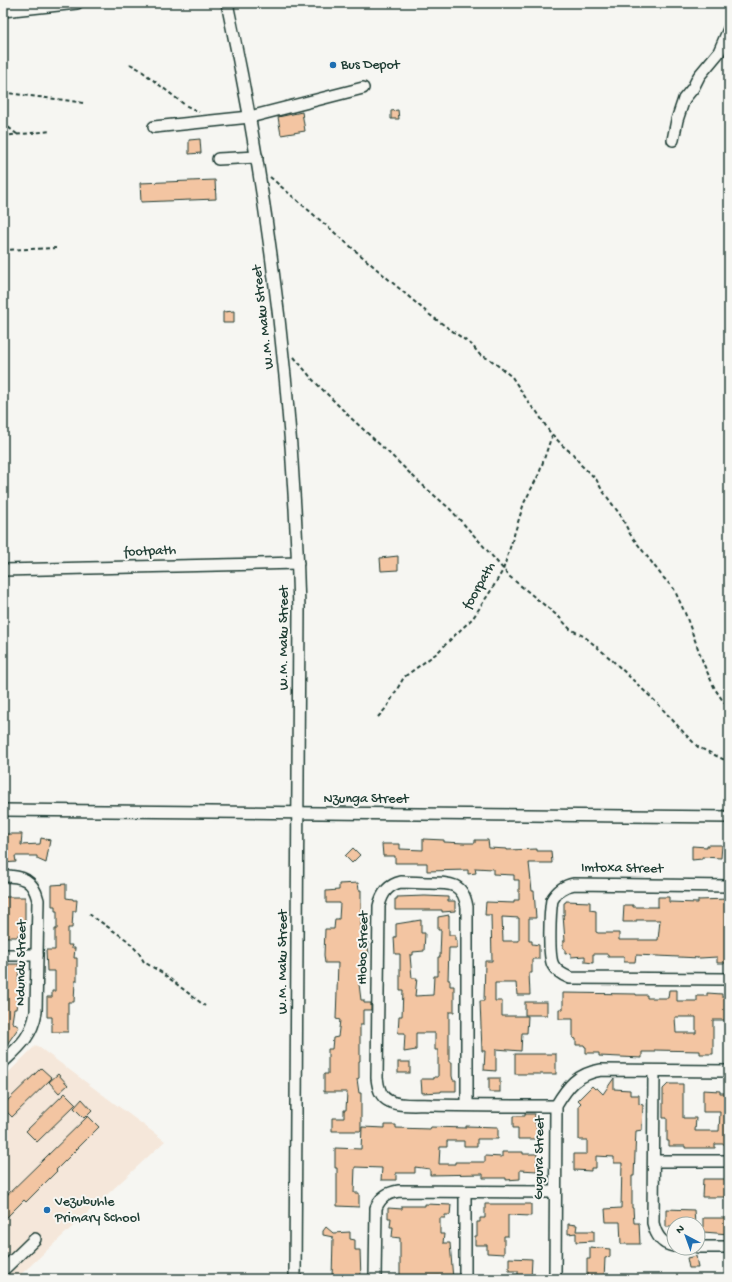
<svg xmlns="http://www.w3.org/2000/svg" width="732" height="1282" viewBox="0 0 732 1282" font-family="'Gochi Hand',sans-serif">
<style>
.built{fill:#f5e7da}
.building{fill:#f3c5a2;stroke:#1f3d34;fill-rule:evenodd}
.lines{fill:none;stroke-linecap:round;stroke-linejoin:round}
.minor-casing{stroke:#1f3d34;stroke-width:14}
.path{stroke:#1f3d34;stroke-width:2;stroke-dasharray:4 3;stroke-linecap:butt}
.minor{stroke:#f6f6f2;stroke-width:11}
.poi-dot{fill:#1f6fb2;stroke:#f6f6f2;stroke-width:1.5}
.labels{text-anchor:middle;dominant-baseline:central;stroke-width:4;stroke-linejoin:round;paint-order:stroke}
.poi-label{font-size:14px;fill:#1f3d34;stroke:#f6f6f2;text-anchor:start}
.street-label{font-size:14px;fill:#1f3d34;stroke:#f6f6f2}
</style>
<rect width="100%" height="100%" fill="#f6f6f2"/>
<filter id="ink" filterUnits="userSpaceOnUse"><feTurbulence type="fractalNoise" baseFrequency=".025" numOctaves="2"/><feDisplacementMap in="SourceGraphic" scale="8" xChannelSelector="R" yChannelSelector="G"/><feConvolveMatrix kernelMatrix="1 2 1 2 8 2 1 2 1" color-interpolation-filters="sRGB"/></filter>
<g filter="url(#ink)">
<path class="built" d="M36 1045 165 1141 16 1279H3V1078Z"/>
<g class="building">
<path d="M398 110 399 119H391V111Z"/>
<path d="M302 112 305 131 281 135 278 117Z"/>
<path d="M200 139 201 153 189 154V140Z"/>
<path d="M215 180 216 199 141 202 140 183Z"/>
<path d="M234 311V323H223V312Z"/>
<path d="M398 556V570L381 571 380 558Z"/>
<path d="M3 834H22L21 845 40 844 41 838 50 840 46 863 37 859V856H15L16 862 3 863Z"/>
<path d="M423 839 444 840V842L464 843H475V840H488L489 848 507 849V850L537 849V851H551L552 863H529L532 891H534L536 918H529V941H532V944L539 945V959H532V973H529L530 995H517L516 983H495V1001H502V1016H528L527 1033H522L521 1051 496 1049V1071L484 1070 485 1051H482L480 1001H484L485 961H492L491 915H485L486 902 514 903V900H519V880H514V875L493 874V869L475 868 476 873 468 874V870L427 871V863H395V856H383L382 844H400V849L423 850ZM502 917 519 918V941H503Z"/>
<path d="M707 845H722L721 858 702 857V859L692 860V846L707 847Z"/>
<path d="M353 848 360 855 352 863 345 856Z"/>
<path d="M358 883 359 890H361V935L367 936 369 955H361V984H359L361 1000H364V1003H371V1010H363V1025H360V1061H359V1078L357 1079 359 1093H361V1131H332V1118H344V1110H346L347 1092H324V1074H328V1049H332L333 1038 338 1037 340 1020 336 1019 338 963H325L324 955 325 929H334L335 919H339L340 903H326V891L339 890V884Z"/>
<path d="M66 884V898L73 899V900H77L76 911H73L72 928H68V945H72L71 948H75L74 958H77V981H75L74 1002H68V1032H52V1017H47V997H52V991H55V971H47L46 950H55V929H57V911H55V906H52V885Z"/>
<path d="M425 896 448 897V901H455V911L442 912V910H395V899H397V897Z"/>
<path d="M3 897H25V924H23V934H18V937H3Z"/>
<path d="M658 897H669V902L698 903V900L729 899 727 941H729V963H717V957L700 958 636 955 635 962H624V957H608V954H593V963L585 962V956L571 957V953L565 954V949L563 948V941H565L563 915H564V903L566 902V901L590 902V910L596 911V932L598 933H619V940H658L660 920H636V922H623L624 905H633V907H658Z"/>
<path d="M449 915V935H455V940H457V948H449L448 980H450V986H454V1012H449V1062H452V1076L453 1080H456V1091H441V1092L422 1093 421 1079H434V1077H438V1050H435V1033H416V1050L404 1052 405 1033H398L399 1016H402L403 990H400V954H395L394 937H396V924L421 920V933H425L424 951 413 952V955H410L412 978H417L415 996 433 995 434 976H438V957H440L441 930H438V917Z"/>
<path d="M5 964H19L18 982H25L24 997H18L16 1009H14L12 1022 19 1027 3 1050V982H5Z"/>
<path d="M669 990H677V1001H697V996H707V993L722 994V997H729V1020H713V1054H700V1051L654 1050V1052H642V1058L599 1056V1053H586V1047H585L584 1045H576V1039L573 1038V1019H559V1009H563V993L636 994V995H647V998H668ZM675 1017H696V1033H676Z"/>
<rect x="525" y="1002" width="22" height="13"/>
<rect x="515" y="1054" width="41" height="20"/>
<rect x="398" y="1062" width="12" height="11"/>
<path d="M41 1068 52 1078 12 1117 3 1108V1105Z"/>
<path d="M58 1074 68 1085 59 1093 49 1082Z"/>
<rect x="489" y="1078" width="11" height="14"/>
<path d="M614 1078V1089L630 1090V1095H639V1104L643 1105 642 1130 636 1131 634 1176H632V1208H633L634 1223H639L640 1244H621L620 1222H606L605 1209 621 1208 622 1163H614V1157L596 1156V1168H591V1171L574 1170V1154H587V1140H579V1105L581 1103 578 1100 592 1086 595 1089 597 1088 603 1094Z"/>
<path d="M668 1084H683V1118H696L695 1131H719L720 1112H703V1090L720 1091V1093H729V1144H715V1148H685V1146H669V1141H667V1118H663V1089Z"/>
<path d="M65 1093 76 1104 37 1142 26 1131Z"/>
<path d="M82 1099 92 1110 84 1118 74 1108Z"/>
<path d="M525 1114H535V1122L536 1127 537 1128 536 1139H518V1128H513V1116H525Z"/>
<path d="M88 1116 99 1127 56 1170 57 1171 26 1202 24 1200 3 1221V1199Z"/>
<path d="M385 1125H396V1128L430 1129 431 1127 466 1128V1126L498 1127V1139H477V1146H464V1141H447V1147H440L439 1164H455V1162H485V1156L502 1157V1152H523V1154H537V1171L520 1170V1179L506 1180V1178H483V1174L430 1175V1169L415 1167V1173H396V1180H381L382 1168 355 1167 354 1193H359V1207L337 1206V1168H335V1148L361 1149 362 1127 385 1128Z"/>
<path d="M703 1179H729V1197H702Z"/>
<path d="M425 1204 451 1205 450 1215H445V1218H440V1234H444L443 1243H450L453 1279H441L439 1276 417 1277V1279H400V1238L392 1237 393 1227H390L391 1218H388V1208L402 1209V1206H425Z"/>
<path d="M485 1204H531V1216L508 1215V1236H504V1254L487 1253V1245H475V1236H477V1222H480V1218H485Z"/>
<path d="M666 1209 694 1210 695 1224H674V1227H666Z"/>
<path d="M703 1218H729V1234L703 1232Z"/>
<path d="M568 1224 577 1225 576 1231H594V1241L576 1242V1233L568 1234Z"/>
<path d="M326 1227 333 1233 350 1232V1239L355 1240V1250H360L361 1279H332L333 1237 323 1235V1231Z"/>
<path d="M590 1247 610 1249V1257L605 1258 604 1279H587V1259H590Z"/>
<path d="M696 1256 698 1268H689L687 1258Z"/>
<path d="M509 1258 532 1259 531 1279H518V1271H509Z"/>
</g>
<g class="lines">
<defs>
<g id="minor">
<path d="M227 3C270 202 294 404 299 608L295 1279"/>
<path d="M3 11 77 3"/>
<path d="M154 127 250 117 363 88"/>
<path d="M673 140 677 120 684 99 693 88 699 76 719 52 729 29"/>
<path d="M218 159 257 157"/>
<path d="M3 570 298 563"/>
<path d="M3 810 729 817"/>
<path d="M3 876C22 876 33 879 38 900L36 1012C32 1036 20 1046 3 1062"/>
<path d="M729 886 574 884C563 886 557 891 552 900 550 911 548 956 553 965 556 971 563 975 570 978L729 979"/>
<path d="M3 955H37"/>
<path d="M654 1071 653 1223C656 1235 661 1244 674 1246"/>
<path d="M467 1105V907C463 883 451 883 430 883 421 883 411 882 401 882 388 885 382 893 379 906L377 1078C378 1087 380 1097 389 1101 401 1107 419 1104 432 1105 473 1106 514 1106 556 1106"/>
<path d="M654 1161H729"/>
<path d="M698 1247H729"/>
<path d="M3 1270 35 1239"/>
<path d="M375 1279 376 1208C381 1196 388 1193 399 1191L555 1192"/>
<path d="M465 1279V1192"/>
<path d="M555 1279 556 1106C568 1086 577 1074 601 1070L729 1071"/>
</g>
</defs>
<use href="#minor" class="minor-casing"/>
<g class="path">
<path d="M130 64 139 69 185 105 199 112"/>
<path d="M3 92C30 97 56 98 83 103"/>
<path d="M3 123 18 135"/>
<path d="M3 136 51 131"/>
<path d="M270 177 430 315 472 345 480 355 491 360 512 377 531 406 537 412 549 431 563 446 573 454 581 465 596 479 602 490 621 516 630 534 662 576 674 589 685 613 704 665 715 689 723 701 729 706"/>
<path d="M3 250 56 248"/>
<path d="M294 357 313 380 352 419 391 455 419 482 450 509 480 542 510 577 559 617 570 629 585 637 611 659 658 704 686 735 698 747 729 762"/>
<path d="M378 717 387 707 404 677 437 653 454 636 473 618 492 589 503 570 524 503 539 474 552 435"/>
<path d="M89 914 127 940 139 953 144 962 161 972 205 1006"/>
</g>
<use href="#minor" class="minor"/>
</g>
</g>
<g class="poi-dot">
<circle cx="333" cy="65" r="4"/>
<circle cx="47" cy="1210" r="4"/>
</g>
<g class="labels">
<g class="poi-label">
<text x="341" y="65">Bus Depot</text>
<text x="55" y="1202">Vezubuhle<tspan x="55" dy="16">Primary School</tspan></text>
</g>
<g class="street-label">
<text transform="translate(264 317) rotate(-97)">W.M. Maku Street</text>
<text transform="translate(150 552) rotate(-2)">footpath</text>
<text transform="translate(480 586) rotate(-60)">foorpath</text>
<text transform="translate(284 638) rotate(-90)">W.M. Maku Street</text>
<text x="366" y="799">Nzunga Street</text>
<text transform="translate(622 869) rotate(1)">Imtoxa Street</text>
<text transform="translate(364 948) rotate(-89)">Hlobo Street</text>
<text transform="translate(283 962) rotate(-90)">W.M. Maku Street</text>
<text transform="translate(22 963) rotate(-89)">Ndundu Street</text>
<text transform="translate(540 1158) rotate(-89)">Gugura Street</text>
</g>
</g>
<rect width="732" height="1282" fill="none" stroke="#f6f6f2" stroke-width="16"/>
<rect x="8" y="8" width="716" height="1266" fill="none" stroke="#1f3d34" stroke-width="1.5" filter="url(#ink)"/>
<g transform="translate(686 1236) rotate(319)"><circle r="19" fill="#f6f6f2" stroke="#a0aca6"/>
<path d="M0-3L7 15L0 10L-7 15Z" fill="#1f6fb2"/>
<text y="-6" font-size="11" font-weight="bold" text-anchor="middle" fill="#1f3d34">N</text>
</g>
</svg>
